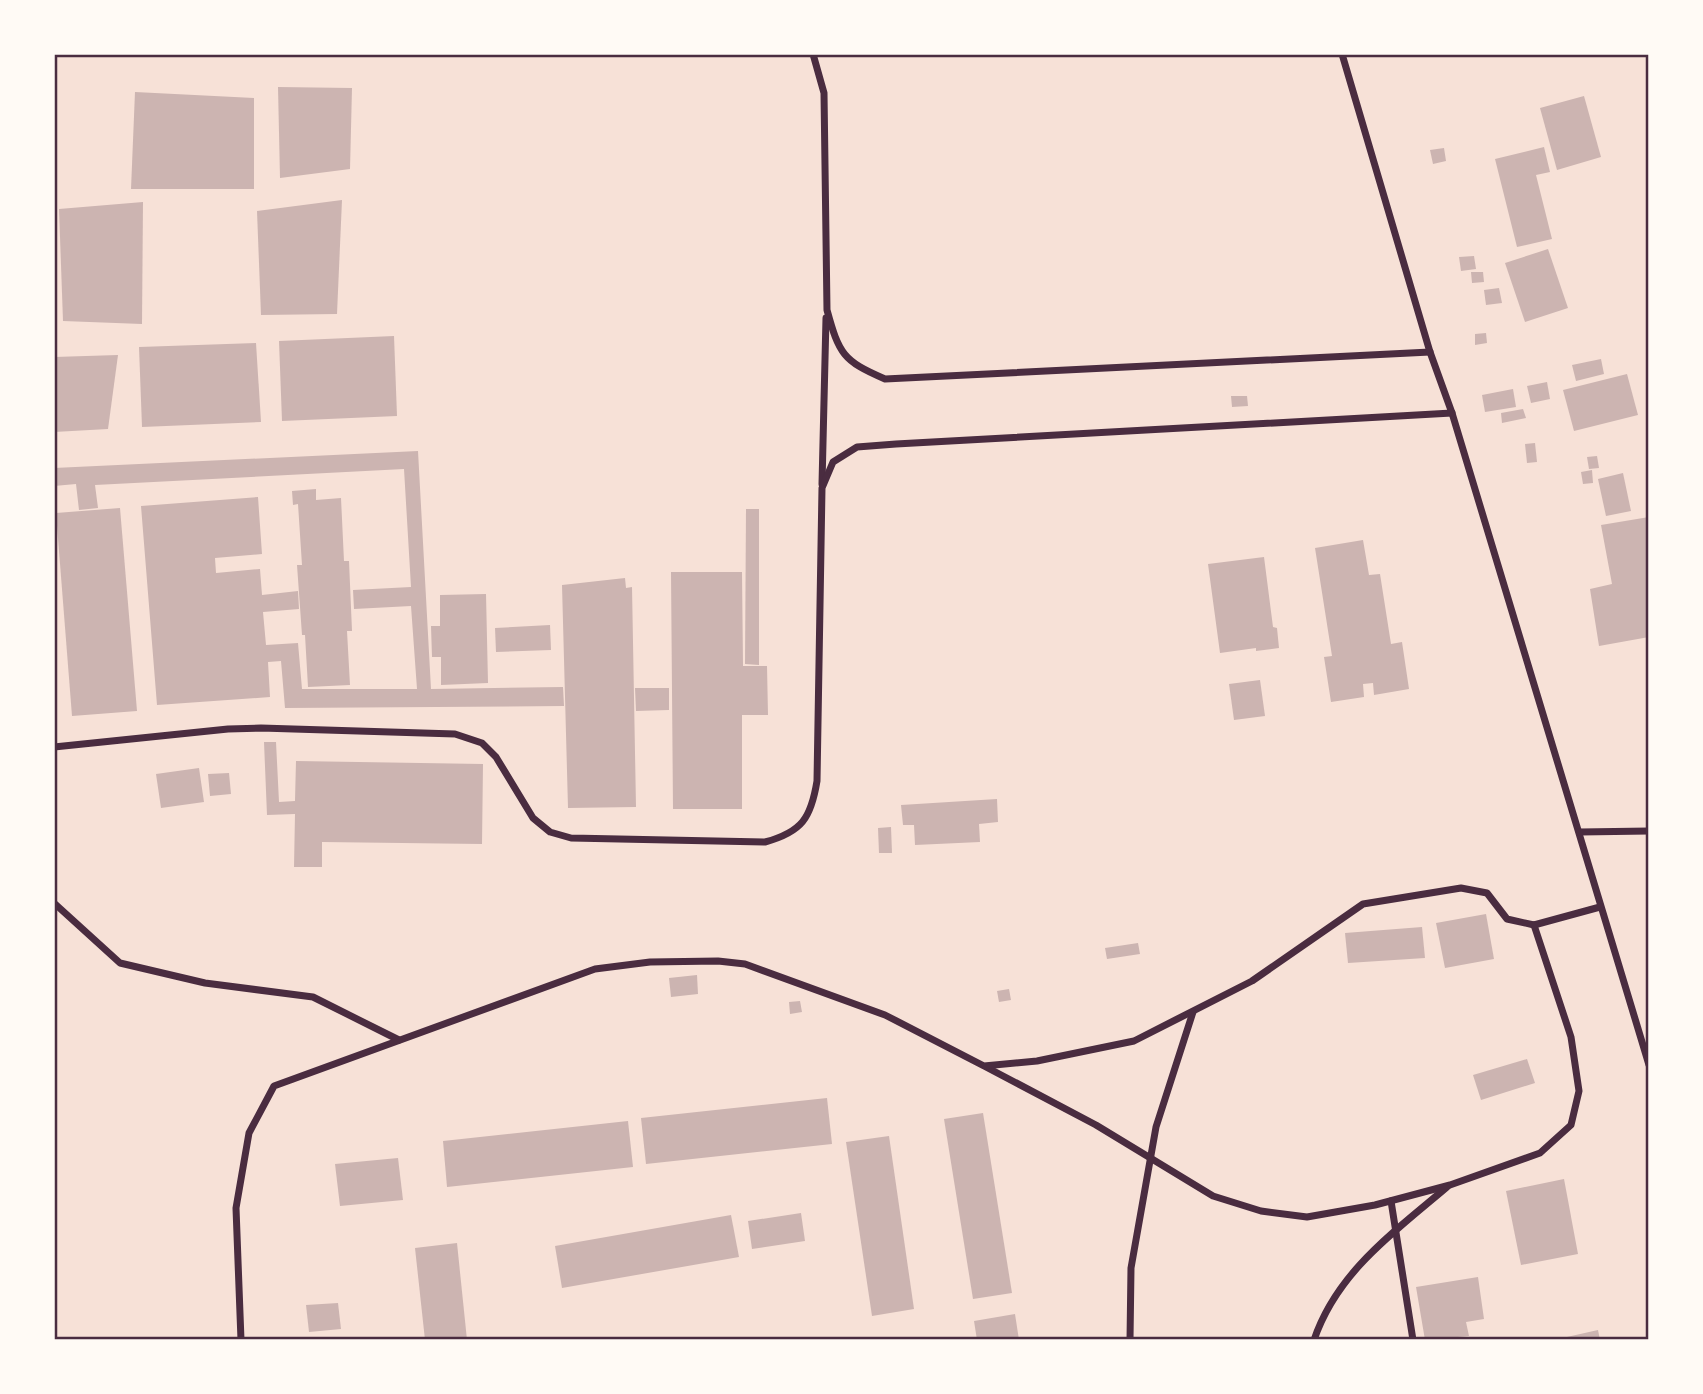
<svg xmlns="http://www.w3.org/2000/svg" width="1703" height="1394" viewBox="0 0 1703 1394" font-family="'Open Sans',sans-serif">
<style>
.building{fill:#ccb4b1}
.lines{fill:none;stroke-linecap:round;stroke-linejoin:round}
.minor{stroke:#4a2c40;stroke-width:7}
.neatline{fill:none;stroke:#4a2c40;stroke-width:2.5}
</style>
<rect width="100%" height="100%" fill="#f7e1d7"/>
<g class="building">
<path d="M278 87 352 88 350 169 280 178Z"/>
<path d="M135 92 254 98V189H131Z"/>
<path d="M1584 96 1601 157 1557 170 1540 108Z"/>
<path d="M1544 147 1550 172 1536 175 1552 239 1517 247 1495 159Z"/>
<path d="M1444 148 1446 161 1433 164 1430 150Z"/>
<path d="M342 200 337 314 261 315 257 211Z"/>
<path d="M143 202 142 324 63 321 59 209Z"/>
<path d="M1548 249 1568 308 1525 322 1505 263Z"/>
<path d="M1474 256 1476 269 1461 271 1459 257Z"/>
<path d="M1471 272H1483L1484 282 1472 283Z"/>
<path d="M1499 288 1502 303 1486 305 1484 290Z"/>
<path d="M1486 333 1487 343 1475 345V334Z"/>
<path d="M394 336 397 416 282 421 279 341Z"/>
<path d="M256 343 261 422 142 427 139 347Z"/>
<path d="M118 355 108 429 54 432V357Z"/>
<path d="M1601 359 1604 374 1576 381 1572 365Z"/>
<path d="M1627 374 1638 415 1574 431 1563 390Z"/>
<path d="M1547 382 1550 399 1531 403 1527 386Z"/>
<path d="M1513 389 1516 407 1485 412 1482 395Z"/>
<path d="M1231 396H1247L1248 406 1232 407Z"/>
<path d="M1523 409 1526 418 1502 423 1501 413Z"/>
<path d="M1535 443 1537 462 1527 463 1525 444Z"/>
<path d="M418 451 431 689 563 687 564 706 285 708 281 661 268 662 270 697 157 705 141 506 258 497 262 554 215 558 216 573 260 569 262 595 298 591 299 609 263 612 266 645 298 643 302 689H417L411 606 354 609 353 590 411 587 404 469 95 485 98 508 79 510 76 484 54 486V468Z"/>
<path d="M1597 456 1599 468 1589 469 1587 457Z"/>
<path d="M1592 470 1593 483 1583 484 1581 472Z"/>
<path d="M1623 473 1631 511 1606 516 1598 479Z"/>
<path d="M316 489V500L341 498 344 561H349L352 631H347L350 685 308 687 305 635H302L297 565H302L298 504 293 505 292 491Z"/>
<path d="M120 508 137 711 72 716 56 513Z"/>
<path d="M746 509H759V665L745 664Z"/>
<path d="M1649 517V637L1599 646 1590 589 1612 584 1601 525Z"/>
<path d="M1363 540 1369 575 1380 574 1391 644 1402 642 1409 689 1374 695 1373 683 1363 684 1364 697 1331 702 1324 657 1332 656 1315 548Z"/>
<path d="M1264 557 1273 627 1277 628 1279 648 1256 651V648L1220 653 1208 564Z"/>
<path d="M671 572H742L743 666H767L768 715H742V809H673Z"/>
<path d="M625 578 626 588 632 587 636 807 568 808 562 585Z"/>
<path d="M486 594 488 683 441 685V657H432L431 626H440V595Z"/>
<path d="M550 625 551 650 496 652 495 628Z"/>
<path d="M1260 680 1265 716 1234 720 1229 684Z"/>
<path d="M635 688H669V710L636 711Z"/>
<path d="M264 742H276L279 802 295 801 296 761 483 764 482 844 322 842V867H294L295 814 267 815Z"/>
<path d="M199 768 204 802 161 808 156 774Z"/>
<path d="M229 773 231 794 210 796 208 774Z"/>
<path d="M997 799 998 822 979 824 980 842 915 845 914 825H903L901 805Z"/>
<path d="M891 827 892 853H879L878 828Z"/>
<path d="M1486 914 1494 959 1445 968 1436 923Z"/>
<path d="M1422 927 1425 958 1348 963 1345 933Z"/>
<path d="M1138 943 1140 954 1107 959 1105 948Z"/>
<path d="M697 975 698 994 671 997 669 978Z"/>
<path d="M1009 989 1011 1000 999 1002 997 991Z"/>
<path d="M800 1001 802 1012 790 1014 789 1002Z"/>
<path d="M1527 1059 1535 1083 1481 1100 1473 1075Z"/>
<path d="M827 1098 832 1144 646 1164 641 1118Z"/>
<path d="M983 1113 1012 1293 973 1299 944 1119Z"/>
<path d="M628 1121 633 1167 447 1187 443 1141Z"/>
<path d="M889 1136 914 1309 872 1316 846 1142Z"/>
<path d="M398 1158 403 1200 340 1206 335 1164Z"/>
<path d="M1564 1179 1578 1254 1521 1265 1506 1191Z"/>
<path d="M801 1213 805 1241 752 1249 748 1221Z"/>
<path d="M731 1215 739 1257 562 1288 555 1246Z"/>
<path d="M457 1243 467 1340H425L415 1248Z"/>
<path d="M1478 1277 1484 1319 1466 1322 1469 1336 1425 1340 1416 1287Z"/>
<path d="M338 1303 341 1329 309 1332 306 1305Z"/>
<path d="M1015 1314 1019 1340H977L974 1321Z"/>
<path d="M1598 1330 1600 1340H1558V1339Z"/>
</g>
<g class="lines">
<g class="minor">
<path d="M813 54 824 93 827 310C839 354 843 361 885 379L1430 352"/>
<path d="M1342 54 1430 352 1452 413 1649 1065"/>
<path d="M822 484 826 318"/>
<path d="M54 747 228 729 261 728 455 734 482 743 496 757 533 818 550 832 571 838 765 842C802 832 811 818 817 781L822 488 833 462 857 447 896 444 1452 413"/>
<path d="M1580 832 1649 831"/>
<path d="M54 903 120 963 205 983 313 997 399 1040"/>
<path d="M986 1067 1096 1125 1213 1196 1261 1211 1307 1217 1375 1205 1450 1185 1540 1153 1571 1125 1579 1091 1571 1037 1534 925"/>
<path d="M1391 1201 1413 1340"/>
<path d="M241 1340 236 1208 249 1133 274 1086 595 969 650 962 718 961 745 964 885 1015 984 1066 1037 1061 1134 1041 1252 981 1363 904 1461 888 1487 893 1507 919 1534 925 1600 907"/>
<path d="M1130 1340 1131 1268 1156 1127 1193 1012"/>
<path d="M1314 1340C1337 1272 1394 1232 1447 1187"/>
</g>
</g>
<rect width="1703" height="1394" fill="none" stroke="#fffaf5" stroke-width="112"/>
<rect x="56" y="56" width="1591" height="1282" class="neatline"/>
</svg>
